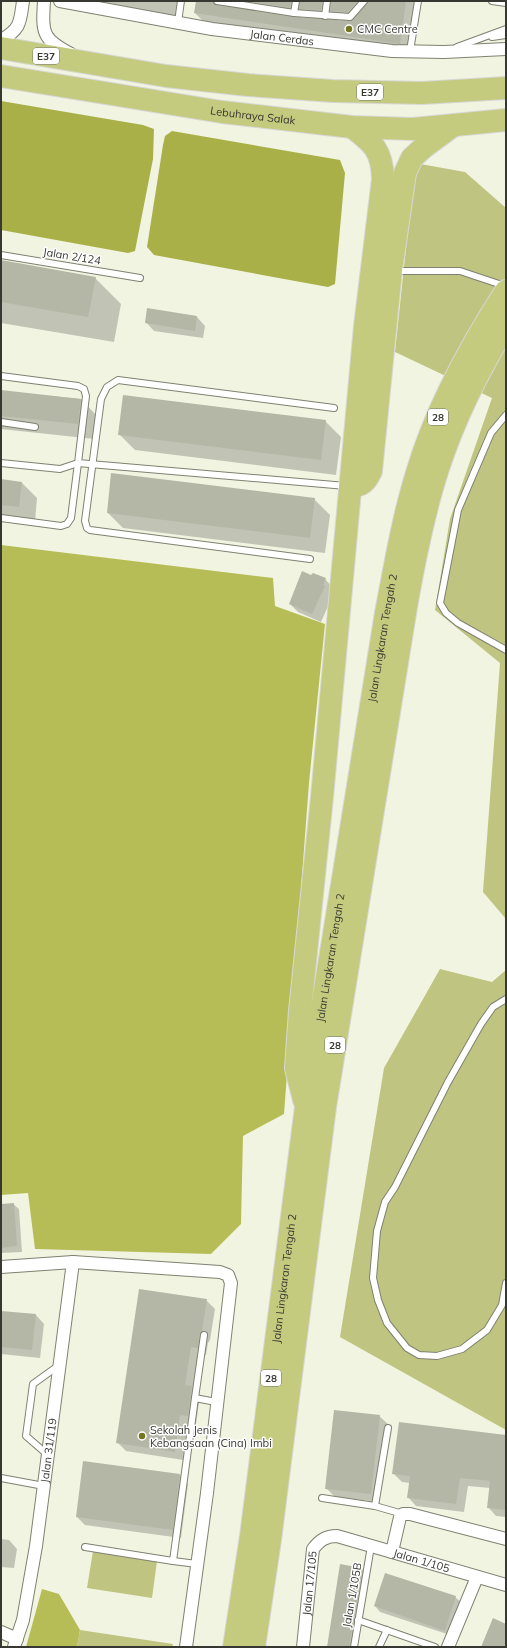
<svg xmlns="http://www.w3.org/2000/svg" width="507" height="1648" viewBox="0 0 507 1648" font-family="Mulish,sans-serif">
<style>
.green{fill:#bfc580}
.forest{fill:#b7bd56}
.water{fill:#aab048}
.shadow{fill:#0003;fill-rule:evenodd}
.building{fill:#b5b7a6}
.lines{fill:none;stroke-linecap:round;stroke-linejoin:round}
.lane-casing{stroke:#7f8171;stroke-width:8}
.street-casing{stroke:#7f8171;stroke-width:14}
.highway-casing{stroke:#d7d7d6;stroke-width:24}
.lane{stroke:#fff;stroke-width:6}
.street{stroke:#fff;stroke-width:12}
.highway{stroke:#c5cb7e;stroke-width:22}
.poi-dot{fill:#73771f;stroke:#fff;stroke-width:1.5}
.labels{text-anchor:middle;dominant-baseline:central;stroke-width:3;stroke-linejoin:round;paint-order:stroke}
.shield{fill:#fff;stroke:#73746f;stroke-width:1}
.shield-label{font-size:10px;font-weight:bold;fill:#373831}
.poi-label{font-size:11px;fill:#373831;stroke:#fff;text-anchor:start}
.street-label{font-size:11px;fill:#373831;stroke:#fff}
</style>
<rect width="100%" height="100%" fill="#f2f4e2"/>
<g class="green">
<path d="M415 163 465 172 506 208V919L483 892 500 663 435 610 450 519 492 398 395 352Z"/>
<path d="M440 969 492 982 506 970V1430L340 1337 384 1068Z"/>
<path d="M93 1551 157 1561 152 1598 87 1588Z"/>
<path d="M80 1630 173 1644 172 1647H77Z"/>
</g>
<g class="forest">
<path d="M1 545 273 578 275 606 325 624 309 783 284 1114 243 1136 241 1224 211 1254 35 1249 28 1193 1 1195Z"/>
<path d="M42 1589 59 1594 80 1630 77 1647H26Z"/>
</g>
<g class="water">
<path d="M1 101 143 125 154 129 153 159 135 251 128 253 1 230Z"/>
<path d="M172 131 340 160 345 173 335 284 328 287 154 255 147 247 163 145 165 136Z"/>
</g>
<g class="shadow">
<path d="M86 1H184L181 22Z"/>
<path d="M197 1H418L411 54 206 24 195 13ZM303 11 311 20 301 19ZM333 13 342 22 332 21Z"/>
<path d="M1 261 95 278 121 304 114 342 1 323Z"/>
<path d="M197 317 205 326 203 338 154 331 146 322Z"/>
<path d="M1 391 81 399 96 415 94 439 1 429Z"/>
<path d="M325 421 341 437 336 475 135 450 119 434Z"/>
<path d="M1 480 22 483 37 498 35 522 1 519Z"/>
<path d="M314 499 330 515 325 553 123 528 108 513Z"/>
<path d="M325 579 333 588V595L321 622 298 612 290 604Z"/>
<path d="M13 1204 19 1209 22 1252 1 1253V1205Z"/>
<path d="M206 1300 215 1309 210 1340 208 1343 206 1355 199 1354 194 1389 200 1396 196 1424 188 1423 183 1460 126 1451 118 1443Z"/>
<path d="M1 1312 36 1315 44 1324 40 1358 1 1354Z"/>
<path d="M379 1416 388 1424 379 1502 335 1497 326 1488Z"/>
<path d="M506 1436V1517L496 1516 488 1507 490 1488 468 1486 464 1512 416 1506 408 1497 410 1483 402 1482 393 1473Z"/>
<path d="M180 1475 188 1484 181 1538 85 1525 77 1517Z"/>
<path d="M1 1539 9 1540 17 1549 14 1568 1 1567Z"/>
<path d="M361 1568 367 1574 356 1647H328Z"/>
<path d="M455 1597 461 1602 450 1635 380 1612 375 1606Z"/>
</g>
<g class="building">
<path d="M196 1H213L216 5 293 17 350 21 353 20 368 1H406L400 44 194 13Z"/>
<path d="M246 1H291L290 8Z"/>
<path d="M300 1H322L321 10 299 9Z"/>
<path d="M331 1H358L348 12 330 11Z"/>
<path d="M1 260 96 277 88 317 1 302Z"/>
<path d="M147 308 197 316 195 331 145 323Z"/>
<path d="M1 390 81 399 78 424 1 416Z"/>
<path d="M123 395 326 420 321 460 118 435Z"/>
<path d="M111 473 315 498 310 538 107 513Z"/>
<path d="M1 479 22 482 19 507 1 505Z"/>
<path d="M302 571 311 575 313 573 326 578 323 585 325 586 312 614 289 604Z"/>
<path d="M14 1203 17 1246 1 1248V1204Z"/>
<path d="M139 1289 207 1299 202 1331 200 1334 198 1348 191 1347 185 1385 192 1386 188 1416 180 1415 175 1452 116 1443Z"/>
<path d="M1 1311 36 1314 32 1350 1 1347Z"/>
<path d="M334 1410 380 1415 371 1494 325 1489Z"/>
<path d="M399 1422 506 1435V1510L487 1508 490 1481 460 1478 456 1504 407 1498 410 1476 392 1474Z"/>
<path d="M83 1461 180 1474 173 1530 76 1517Z"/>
<path d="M340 1564 362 1568 358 1592 349 1647H327Z"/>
<path d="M385 1573 456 1596 445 1631 374 1606Z"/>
<path d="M493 1618 506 1624V1647H481Z"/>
</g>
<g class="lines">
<defs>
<g id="lane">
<path d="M217 1 294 13 350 17 364 1"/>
<path d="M492 1 506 3"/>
<path d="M294 13 296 1"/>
<path d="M325 16 327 1"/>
<path d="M178 22 181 1"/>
<path d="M492 37 506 35"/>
<path d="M457 47 506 29"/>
<path d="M410 51 418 1"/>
<path d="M1 255 140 278"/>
<path d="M394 271H460L505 286"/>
<path d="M1 376 78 386 84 389 86 396 78 463 60 469 1 463"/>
<path d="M506 415 491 433 458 510 440 603 446 613 458 623 506 650"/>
<path d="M1 422 35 427"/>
<path d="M1 518 61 526 67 524 71 518 78 463 346 486"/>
<path d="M310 559 90 530 87 528 85 521 101 399 107 387 118 380 334 408"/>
<path d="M506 999 493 1007 481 1024 448 1082 395 1187 385 1202 377 1231 373 1278 378 1300 387 1323 407 1348 419 1355 437 1356 462 1349 487 1330 502 1305 506 1283"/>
<path d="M195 1398 204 1335"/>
<path d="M48 1455 26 1436 33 1384 58 1366"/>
<path d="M1 1478 44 1486"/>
<path d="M322 1498 375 1506 403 1514"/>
<path d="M375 1506 388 1428"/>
<path d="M85 1547 173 1561 195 1398 216 1402"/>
<path d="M173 1561 197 1564"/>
<path d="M358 1620 435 1647"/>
<path d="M354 1647 371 1546"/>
<path d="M379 1647 387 1630"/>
</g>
<g id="street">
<path d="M44 1C42 33 42 39 71 54"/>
<path id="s1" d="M60 1 212 29 392 51 444 52 506 49"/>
<path d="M1 40C21 29 20 22 23 1"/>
<path d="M1 1267 73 1262 220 1272 228 1275 231 1283 207 1493 186 1647"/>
<path d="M392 1552 400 1517 403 1514H410L506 1539"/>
<path d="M1 1632 17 1639"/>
<path id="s2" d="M14 1647 23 1620 36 1546 73 1262"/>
<path id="s3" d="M303 1647 313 1549C320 1540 326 1536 337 1536L506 1585"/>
<path d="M448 1647 477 1577"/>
</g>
<g id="highway">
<path d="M1 48 166 76 248 85 333 91 422 93 506 88"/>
<path id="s4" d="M1 76 222 112 352 127 413 129 506 120"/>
<path d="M350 486C362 486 366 482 371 471L391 270 405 173 412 158 424 147 454 125"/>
<path d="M304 1100 296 1068 300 1011 322 797 365 326 383 179C382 150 373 143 352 127"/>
<path id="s5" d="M234 1647 251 1536 306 1107 386 613C395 566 403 518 417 473 436 408 470 347 506 291"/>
<path d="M254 1647 270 1540 325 1107 406 607C413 567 421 527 432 488 448 432 476 374 506 325"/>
</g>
</defs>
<use href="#lane" class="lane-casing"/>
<use href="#street" class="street-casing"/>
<use href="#highway" class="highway-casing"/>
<use href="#lane" class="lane"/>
<use href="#street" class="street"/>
<use href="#highway" class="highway"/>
</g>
<g class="poi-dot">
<circle cx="349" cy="29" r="4"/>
<circle cx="142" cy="1436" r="4"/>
</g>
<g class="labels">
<g class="shield">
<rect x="33" y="48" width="26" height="16" rx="3"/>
<rect x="357" y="84" width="26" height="16" rx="3"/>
<rect x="428" y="409" width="20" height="16" rx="3"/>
<rect x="325" y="1037" width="20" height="16" rx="3"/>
<rect x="261" y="1370" width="20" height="16" rx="3"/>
</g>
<g class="shield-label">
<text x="46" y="56">E37</text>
<text x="370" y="92">E37</text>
<text x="438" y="417">28</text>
<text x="335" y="1045">28</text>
<text x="271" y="1378">28</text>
</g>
<g class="poi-label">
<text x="357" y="29">CMC Centre</text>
<text x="150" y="1430">Sekolah Jenis<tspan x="150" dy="13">Kebangsaan (Cina) Imbi</tspan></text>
</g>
<g class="street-label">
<text stroke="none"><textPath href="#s1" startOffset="225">Jalan Cerdas</textPath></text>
<text stroke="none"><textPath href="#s4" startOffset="255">Lebuhraya Salak</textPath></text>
<text transform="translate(72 256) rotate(9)">Jalan 2/124</text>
<text stroke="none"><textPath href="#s5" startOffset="1020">Jalan Lingkaran Tengah 2</textPath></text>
<text stroke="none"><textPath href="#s5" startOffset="696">Jalan Lingkaran Tengah 2</textPath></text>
<text stroke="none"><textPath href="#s5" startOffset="372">Jalan Lingkaran Tengah 2</textPath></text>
<text stroke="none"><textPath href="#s2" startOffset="200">Jalan 31/119</textPath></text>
<text stroke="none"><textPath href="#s3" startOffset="215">Jalan 1/105</textPath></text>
<text stroke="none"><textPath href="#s3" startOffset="64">Jalan 17/105</textPath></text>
<text transform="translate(352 1595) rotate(-80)">Jalan 1/105B</text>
</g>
</g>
<rect width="507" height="1648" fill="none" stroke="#373831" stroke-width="4"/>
</svg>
